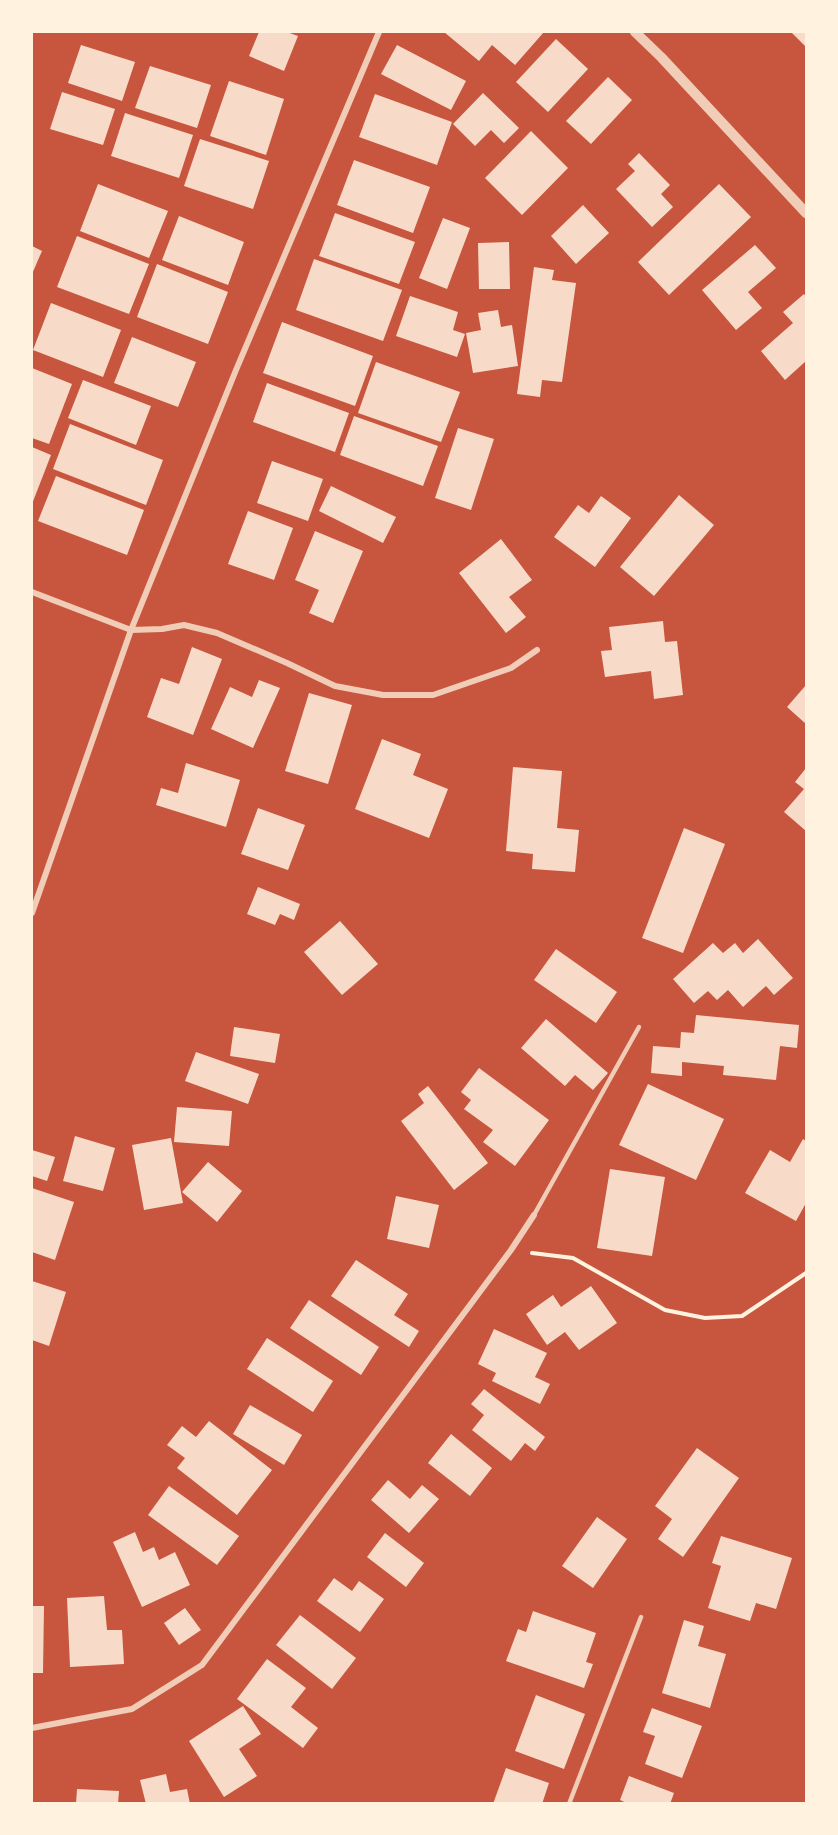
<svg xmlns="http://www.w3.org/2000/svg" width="838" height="1835" viewBox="0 0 838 1835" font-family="'DM Sans',sans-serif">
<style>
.building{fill:#f7dbc8}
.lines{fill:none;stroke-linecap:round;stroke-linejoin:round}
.path{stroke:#fff3e0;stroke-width:4}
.service{stroke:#f1ccb7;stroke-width:4.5}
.minor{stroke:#f1ccb7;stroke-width:6}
.tertiary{stroke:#f1ccb7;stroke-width:10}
</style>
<rect width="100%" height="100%" fill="#c8553d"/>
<g class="building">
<path d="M259 32H287L298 36 284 71 249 56Z"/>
<path d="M444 32H544L515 65 492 45 479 61Z"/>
<path d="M791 32H806V47Z"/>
<path d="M556 39 588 69 548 112 516 82Z"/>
<path d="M81 45 135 62 122 101 68 83Z"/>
<path d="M397 45 466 81 451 110 381 74Z"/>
<path d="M150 66 211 85 197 128 135 108Z"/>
<path d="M608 77 632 100 591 144 566 121Z"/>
<path d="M229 81 284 99 266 155 210 136Z"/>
<path d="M62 92 115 109 103 145 50 129Z"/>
<path d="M483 93 519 128 504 143 491 130 475 146 453 124Z"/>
<path d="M375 94 452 122 437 165 359 137Z"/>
<path d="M125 113 193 135 179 178 111 156Z"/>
<path d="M531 131 568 168 522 215 485 178Z"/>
<path d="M200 139 269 161 253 209 184 186Z"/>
<path d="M639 153 670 185 661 194 673 207 652 227 616 189 635 171 628 164Z"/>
<path d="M354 160 430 187 413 233 337 205Z"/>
<path d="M98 184 168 211 149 258 80 231Z"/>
<path d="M719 184 751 217 669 295 638 262Z"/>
<path d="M583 205 609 233 576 264 551 236Z"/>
<path d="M335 213 415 242 399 284 319 256Z"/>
<path d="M179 216 244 242 228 285 162 260Z"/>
<path d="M443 218 470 228 447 289 419 278Z"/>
<path d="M77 236 149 264 129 314 57 287Z"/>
<path d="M509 242 510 289H479L478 243Z"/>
<path d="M755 245 776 268 748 292 762 308 736 330 702 290Z"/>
<path d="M32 246 42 251 32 274Z"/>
<path d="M314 259 402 290 383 341 296 310Z"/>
<path d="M157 264 228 292 208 344 137 317Z"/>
<path d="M534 267 554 270 552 280 576 283 562 382 542 380 540 397 517 394Z"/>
<path d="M804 294 806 297V361L785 380 761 351 793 323 783 312Z"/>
<path d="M410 296 458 312 453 330 465 334 457 357 396 336Z"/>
<path d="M51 303 121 330 103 377 33 350Z"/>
<path d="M498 310 501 327 512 325 518 366 473 373 466 333 481 330 478 313Z"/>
<path d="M282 322 373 356 355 406 263 373Z"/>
<path d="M132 337 196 362 178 407 114 383Z"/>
<path d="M376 362 460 392 441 442 358 413Z"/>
<path d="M32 368 72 384 49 444 32 438Z"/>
<path d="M83 380 151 406 136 445 68 418Z"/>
<path d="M267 383 349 413 335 452 253 422Z"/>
<path d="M354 416 438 446 423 486 340 455Z"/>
<path d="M70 424 163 460 146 505 53 469Z"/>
<path d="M458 428 494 439 471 510 435 498Z"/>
<path d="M32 447 51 455 32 504Z"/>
<path d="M272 461 323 479 308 521 257 503Z"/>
<path d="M56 476 144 510 127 555 38 521Z"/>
<path d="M331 486 396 517 383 543 319 511Z"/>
<path d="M679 495 714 525 654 596 620 567Z"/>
<path d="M601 496 631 518 595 567 554 537 578 505 589 513Z"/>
<path d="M248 511 293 528 274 580 228 564Z"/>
<path d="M315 531 363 551 333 623 309 613 319 590 295 580Z"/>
<path d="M501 539 532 580 509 597 526 617 506 633 459 573Z"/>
<path d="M663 621 665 642 677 641 683 695 654 699 651 671 605 677 601 651 612 650 609 627Z"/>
<path d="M192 647 222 659 193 735 147 717 161 678 179 684Z"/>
<path d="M259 680 280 688 253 748 211 729 230 687 252 697Z"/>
<path d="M806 685V724L787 707Z"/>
<path d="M309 693 352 705 328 784 285 771Z"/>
<path d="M382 739 421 754 413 775 448 789 429 838 355 809Z"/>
<path d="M186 763 240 780 226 827 156 805 161 788 178 793Z"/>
<path d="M513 767 562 771 557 828 579 830 575 872 532 869 533 854 506 851Z"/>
<path d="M806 768V831L784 812 804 789 795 782Z"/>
<path d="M258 808 305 825 288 870 241 854Z"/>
<path d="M684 828 725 844 683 953 642 938Z"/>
<path d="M258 887 300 904 294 920 280 914 275 925 247 914Z"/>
<path d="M340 921 378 964 342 995 304 952Z"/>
<path d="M758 939 793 978 774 995 766 986 743 1007 728 990 717 1000 708 991 694 1003 673 979 713 943 723 953 735 943 743 953Z"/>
<path d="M556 949 617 992 596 1023 534 980Z"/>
<path d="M696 1015 799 1025 797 1048 780 1046 776 1080 723 1075 724 1066 682 1062V1076L651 1073 653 1046 680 1048 681 1032 694 1033Z"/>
<path d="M546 1019 608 1073 593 1090 575 1075 565 1086 521 1048Z"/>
<path d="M234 1027 280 1034 275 1063 230 1056Z"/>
<path d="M196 1052 259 1074 248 1104 185 1081Z"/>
<path d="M479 1068 549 1120 515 1166 483 1142 493 1130 464 1109 471 1100 461 1092Z"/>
<path d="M648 1084 724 1119 696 1180 619 1145Z"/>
<path d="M428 1086 488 1163 454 1190 401 1121 424 1103 418 1094Z"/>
<path d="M177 1107 232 1111 229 1146 174 1142Z"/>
<path d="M75 1136 115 1148 103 1191 63 1181Z"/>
<path d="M171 1138 183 1203 144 1210 132 1145Z"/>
<path d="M803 1139 806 1141V1203L796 1221 745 1193 770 1150 790 1162Z"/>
<path d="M32 1150 55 1157 47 1181 32 1176Z"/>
<path d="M208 1162 242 1191 217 1222 182 1192Z"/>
<path d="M610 1169 665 1177 652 1256 597 1248Z"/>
<path d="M32 1188 74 1202 55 1260 32 1252Z"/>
<path d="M396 1196 439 1205 429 1248 387 1239Z"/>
<path d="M356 1260 408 1294 394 1315 419 1331 409 1347 331 1296Z"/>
<path d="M32 1281 66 1292 49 1346 32 1340Z"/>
<path d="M591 1286 617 1323 579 1350 565 1332 547 1345 526 1314 553 1295 561 1307Z"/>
<path d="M309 1300 379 1347 361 1375 290 1328Z"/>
<path d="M494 1329 547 1353 535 1377 550 1384 540 1404 492 1381 496 1373 478 1364Z"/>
<path d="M267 1338 333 1381 313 1412 247 1369Z"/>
<path d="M484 1389 545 1437 535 1451 525 1443 511 1461 472 1430 484 1415 471 1404Z"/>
<path d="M250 1405 302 1435 284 1465 233 1434Z"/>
<path d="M209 1421 272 1470 237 1515 177 1468 185 1458 167 1445 182 1426 196 1437Z"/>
<path d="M451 1434 492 1468 470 1496 428 1463Z"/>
<path d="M697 1448 739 1478 683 1557 658 1539 672 1519 655 1506Z"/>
<path d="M388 1480 410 1499 422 1485 439 1499 409 1533 371 1500Z"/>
<path d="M169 1486 239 1536 217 1565 148 1515Z"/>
<path d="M597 1517 627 1539 593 1588 562 1566Z"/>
<path d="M135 1532 143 1552 154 1547 159 1560 175 1552 190 1585 142 1607 113 1542Z"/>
<path d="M385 1533 424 1563 406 1587 367 1557Z"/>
<path d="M721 1536 792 1558 776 1609 756 1603 750 1621 708 1608 721 1566 712 1563Z"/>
<path d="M334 1578 352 1591 359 1581 384 1599 360 1632 317 1601Z"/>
<path d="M104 1596 107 1630H122L124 1664 70 1667 67 1598Z"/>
<path d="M32 1606H44L43 1673H32Z"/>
<path d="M185 1608 201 1630 179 1645 164 1623Z"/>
<path d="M533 1611 596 1633 586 1662 593 1664 584 1688 506 1661 518 1629 526 1632Z"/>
<path d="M300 1615 356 1658 332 1689 276 1645Z"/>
<path d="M684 1620 704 1626 698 1646 726 1654 710 1708 662 1693Z"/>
<path d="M267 1659 306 1688 291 1707 318 1728 303 1748 237 1699Z"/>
<path d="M536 1695 585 1714 564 1769 515 1751Z"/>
<path d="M243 1706 261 1734 239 1749 257 1776 224 1797 189 1741Z"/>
<path d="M652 1708 702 1726 682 1778 645 1764 655 1736 643 1732Z"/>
<path d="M506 1768 549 1783 542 1804H493Z"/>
<path d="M166 1774 170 1792 187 1789 190 1804H146L140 1780Z"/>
<path d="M629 1776 674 1793 670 1804H629L620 1800Z"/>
<path d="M77 1789 119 1791 118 1804H76Z"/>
</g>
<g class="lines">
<path class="path" d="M532 1253 573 1258 665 1310 705 1318 742 1316 806 1273"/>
<g class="service">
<path d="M534 1215 639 1027"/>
<path d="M569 1804 641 1617"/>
</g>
<g class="minor">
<path d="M32 592 131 630 162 629 184 625 217 633 287 663 335 686 383 695H433L511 668 537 650"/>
<path d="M32 913 131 630 236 370 379 32"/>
<path d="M32 1728 132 1709 202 1665 511 1250 534 1215"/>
</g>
<path class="tertiary" d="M635 32 661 57 806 213"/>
</g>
<rect width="838" height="1835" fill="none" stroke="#fff3e0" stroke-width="66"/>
</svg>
